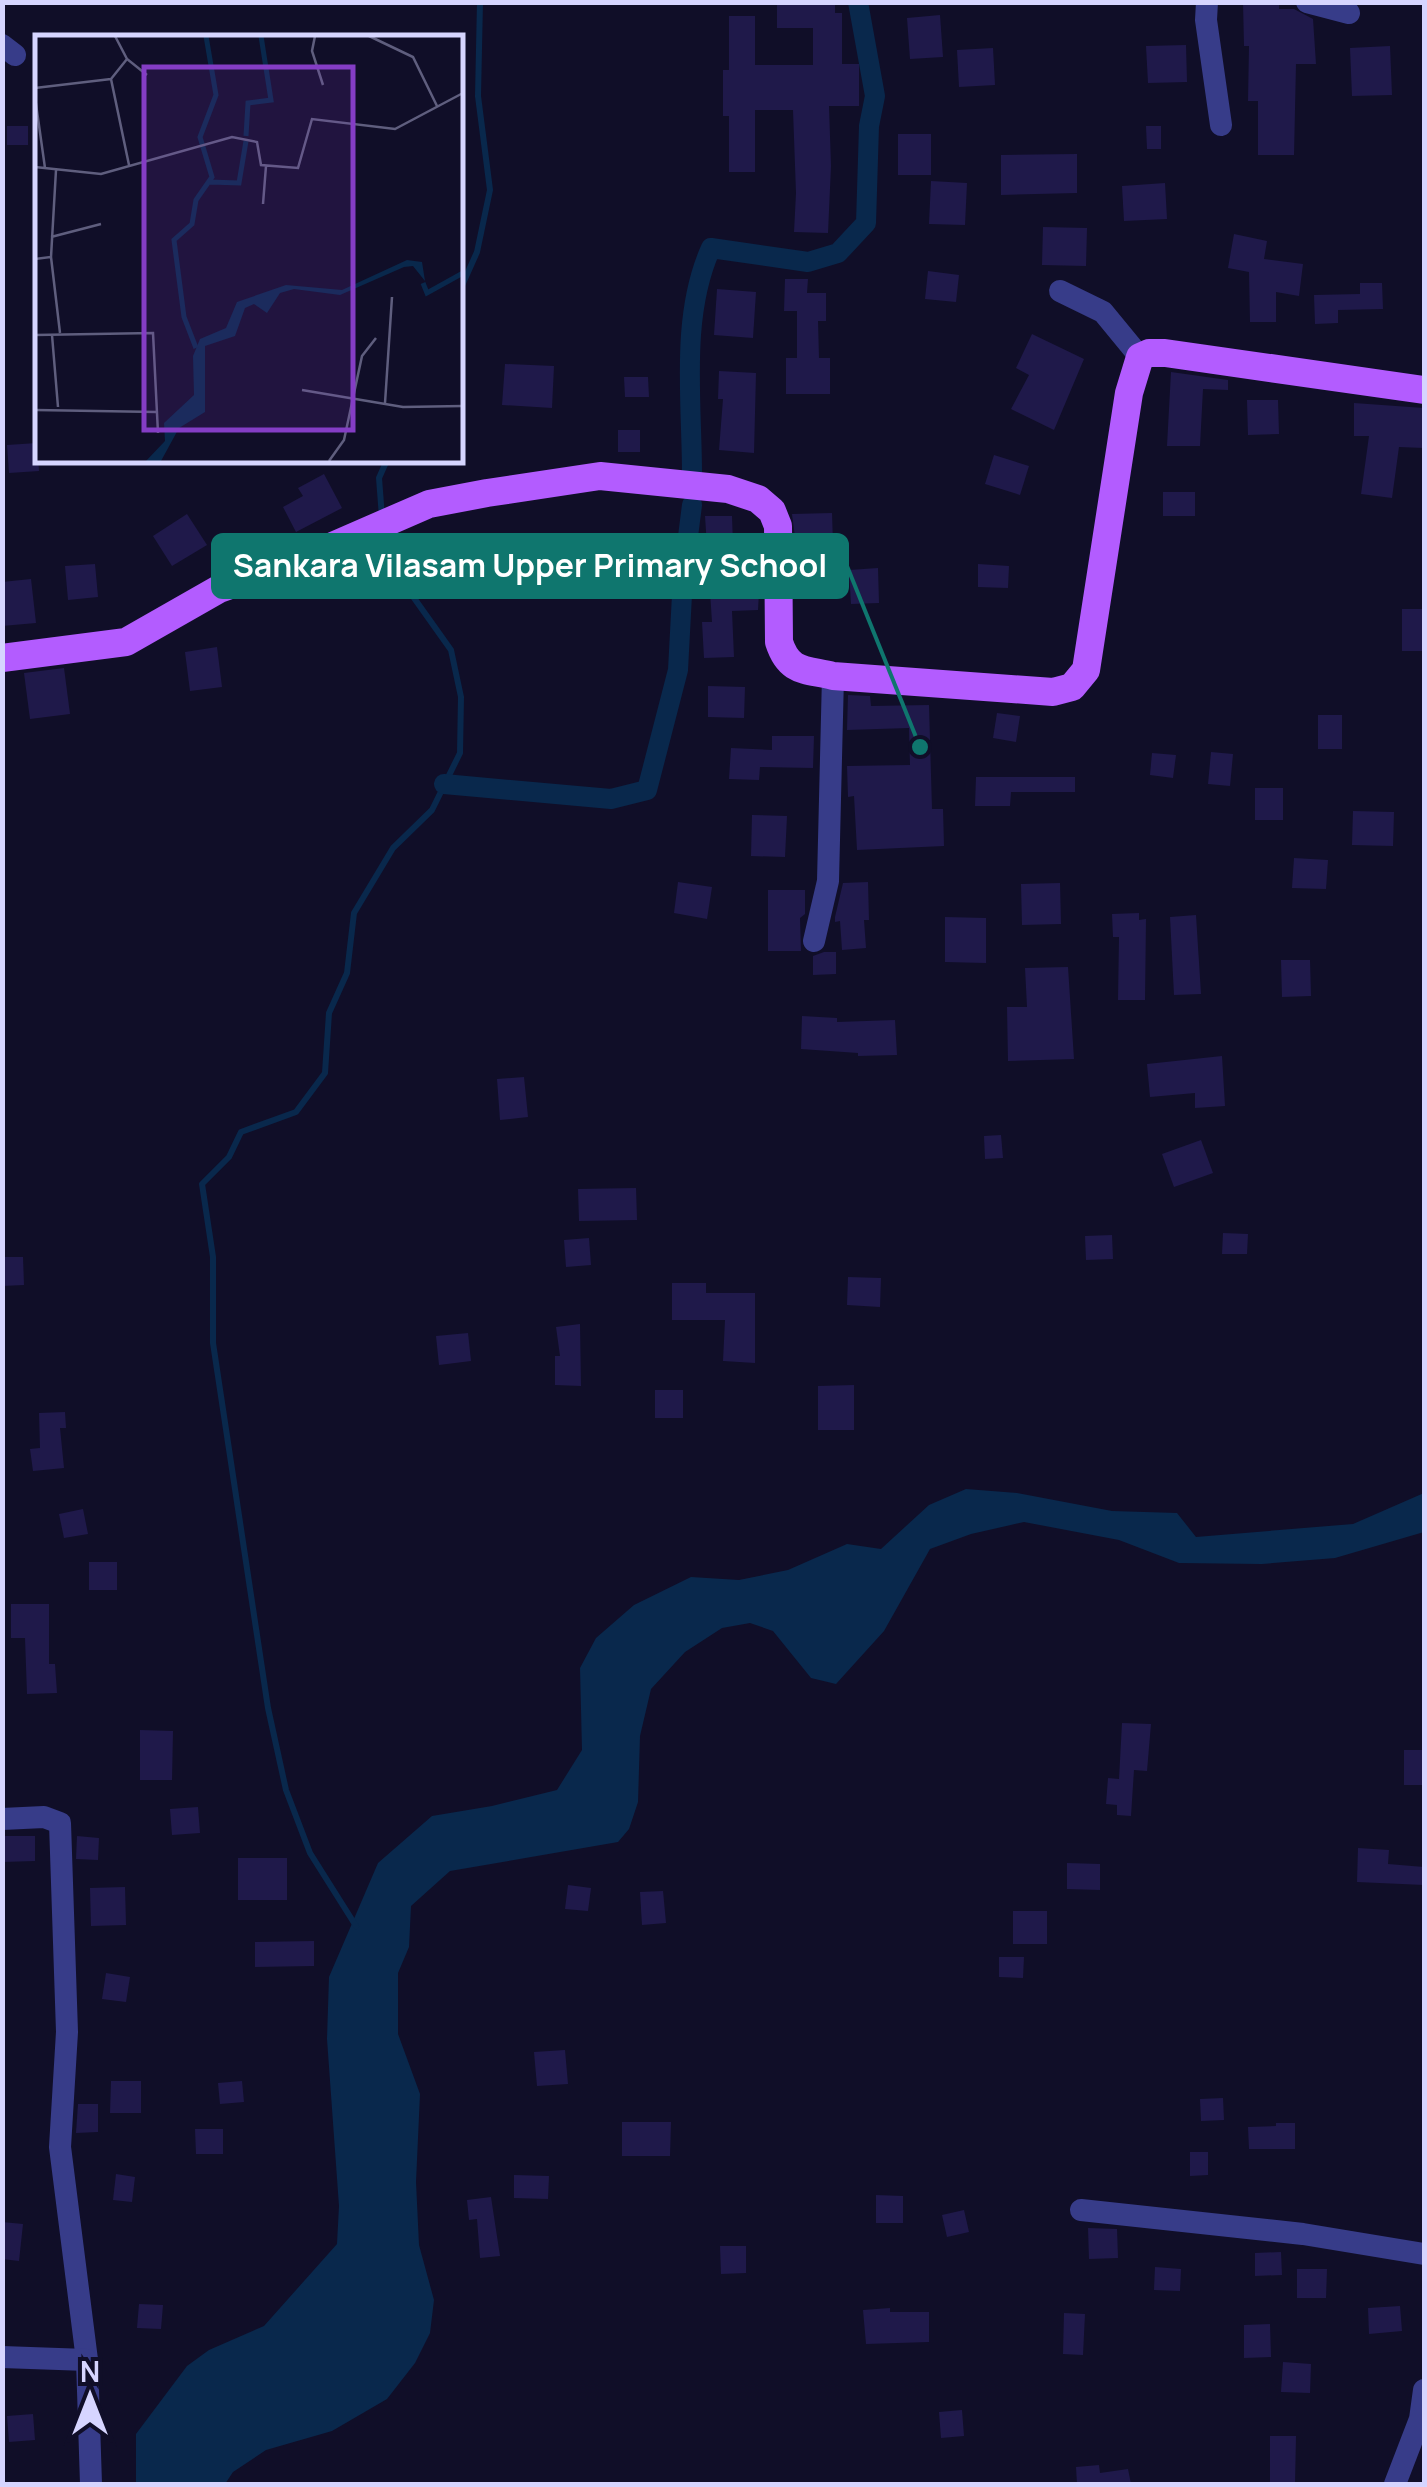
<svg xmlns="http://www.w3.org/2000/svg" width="1427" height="2487" viewBox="0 0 1427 2487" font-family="Manrope,sans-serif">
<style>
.water{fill:#09284c}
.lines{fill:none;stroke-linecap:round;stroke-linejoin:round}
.stream{stroke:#09284c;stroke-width:6}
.canal{stroke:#09284c;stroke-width:20}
.building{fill:#1f194a}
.minor{stroke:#373c89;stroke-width:22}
.major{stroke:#b35cff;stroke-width:28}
.inset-river{fill:none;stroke:#09284c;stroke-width:5}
.inset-road{fill:none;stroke:#5f5e7e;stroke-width:2.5}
.view{fill:#843dc5;fill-opacity:0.15;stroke:#843dc5;stroke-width:5}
.inset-edge{fill:none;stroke:#d6d5ff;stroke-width:5}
.leader{fill:none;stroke:#0f766e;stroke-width:4}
.callout-dot{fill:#0f766e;stroke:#100e28;stroke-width:4}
.callout{fill:#0f766e;stroke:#0f766e;stroke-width:4}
.callout-label{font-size:32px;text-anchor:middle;font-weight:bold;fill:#fff}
</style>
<rect width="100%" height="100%" fill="#100e28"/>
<path class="water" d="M966 1489 1017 1493 1112 1511 1177 1513 1196 1537 1353 1524 1424 1493V1532L1335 1558 1262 1564 1179 1563 1119 1540 1024 1522 971 1534 930 1549 884 1631 836 1684 811 1678 773 1631 750 1623 722 1628 685 1652 651 1689 640 1736 638 1802 629 1829 618 1842 450 1871 411 1906 409 1947 398 1973V2034L420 2094 416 2182 419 2245 434 2300 430 2333 415 2363 387 2399 332 2431 266 2450 233 2472 225 2484H136V2434L187 2366 209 2350 264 2326 337 2244 339 2206 327 2039 329 1977 378 1863 432 1816 492 1806 557 1790 582 1750 580 1668 596 1638 634 1605 691 1577 739 1580 788 1570 847 1544 881 1549 929 1505Z"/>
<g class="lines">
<g class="stream">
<path d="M460 290 477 252 490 190 478 96 480 2"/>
<path d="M382 517 379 478 387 460"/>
<path d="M356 1926 310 1853 286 1790 268 1708 213 1343V1257L202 1184 229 1157 241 1132 296 1112 325 1073 329 1013 347 973 354 913 393 848 432 810 460 753 461 697 451 650 392 567 384 534"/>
</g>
<g class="canal">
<path d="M692 474C692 401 680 316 711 248L808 262 838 253 866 223 869 126 875 96 858 2"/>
<path d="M444 784 611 799 647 790 678 670 683 576 692 505"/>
</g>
</g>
<g class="building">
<path d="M777 2H835V13H842V64H859V106H829L831 166 828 233 794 232 796 193 793 110H755V172H729V116H723V70H729V16H755V65H813V28H777Z"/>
<path d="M1243 2H1279V9H1294L1313 19 1316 64H1296L1294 155H1258V101H1248L1249 46H1244Z"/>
<path d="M940 15 943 57 910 59 907 18Z"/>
<path d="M1186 45 1187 82 1148 83 1146 46Z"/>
<path d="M1390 46 1392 95 1352 96 1350 48Z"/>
<path d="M993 48 995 85 959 87 957 50Z"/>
<rect x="7" y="126" width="21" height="19"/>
<path d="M1146 126H1161V149H1147Z"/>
<rect x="898" y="134" width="33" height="41"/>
<path d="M1077 154V193L1001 195V155Z"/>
<path d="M931 181 967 183 965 225 929 224Z"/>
<path d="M1165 183 1167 219 1124 221 1122 186Z"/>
<path d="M1043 227 1087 228 1086 266 1042 265Z"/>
<path d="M1234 234 1267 241 1264 259 1303 264 1299 296 1276 292V322H1250L1249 272 1228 268Z"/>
<path d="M928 271 959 275 956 302 925 299Z"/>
<path d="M785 279H808L807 293H826V321H818L819 358H830V394H786V358H797V311H784Z"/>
<path d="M1360 283H1382L1383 309 1338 310V323L1315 324 1314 295 1360 294Z"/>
<path d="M717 289 756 292 753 338 714 335Z"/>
<path d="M1032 334 1084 359 1054 430 1011 409 1029 375 1016 368Z"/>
<path d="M505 364 554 366 552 408 502 405Z"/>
<path d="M719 371 756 373 754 453 719 450 723 399H718Z"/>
<path d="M1171 372 1228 380V390L1203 389 1200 446H1167Z"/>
<path d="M624 377H648L649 397H625Z"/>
<path d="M1247 400H1278L1279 434 1248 435Z"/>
<path d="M1354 403 1424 408V448L1399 447 1392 498 1361 494 1369 436H1354Z"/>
<rect x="618" y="430" width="22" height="22"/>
<path d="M37 443 39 471 9 473 7 445Z"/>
<path d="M994 455 1029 466 1020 495 985 484Z"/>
<path d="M324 474 342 508 296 532 283 507 303 496 298 488Z"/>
<rect x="1163" y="492" width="32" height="24"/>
<path d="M832 513 833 544 796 545 792 514Z"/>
<path d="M187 514 207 545 172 566 153 536Z"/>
<path d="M705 516H732L734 574 760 575 758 610 732 611 734 657 704 658 702 622H712Z"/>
<path d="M95 564 98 597 68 600 65 566Z"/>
<path d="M978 564 1009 566 1008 588 978 587Z"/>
<path d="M878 568 879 603 851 604 849 570Z"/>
<path d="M31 579 36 623 2 626V582Z"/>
<rect x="1402" y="609" width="22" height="42"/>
<path d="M217 647 222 687 190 691 185 652Z"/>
<path d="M64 668 70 714 30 719 24 673Z"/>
<path d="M708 686 745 687 744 718 708 717Z"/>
<path d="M848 695 870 696 871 706 929 705 932 809H943L944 846 857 850 854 796 848 797 847 766 910 765 909 728 847 730Z"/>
<path d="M997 713 1020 716 1016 742 993 738Z"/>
<rect x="1318" y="715" width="24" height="34"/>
<path d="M772 736H814L813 768 760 767 759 780 729 779 731 748 772 750Z"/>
<path d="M1211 752 1233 754 1230 786 1208 784Z"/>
<path d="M1152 753 1176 755 1173 778 1150 775Z"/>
<path d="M976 777H1075V792H1011L1010 806H975Z"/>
<rect x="1255" y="788" width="28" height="32"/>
<path d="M1353 811 1394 812 1393 846 1352 845Z"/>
<path d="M752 815 787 816 785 857 751 856Z"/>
<path d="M1294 858 1328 860 1326 889 1292 888Z"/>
<path d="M678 882 712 887 707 919 674 913Z"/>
<path d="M868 882 869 920H864L866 948 842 950 840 921 835 922V917L843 883Z"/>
<path d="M1060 883 1061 924 1022 925 1021 884Z"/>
<path d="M768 890H805V914L800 918 801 951H768Z"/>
<path d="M1139 913V920L1146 919 1145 1000H1118L1119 937H1113L1112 914Z"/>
<path d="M1196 915 1201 994 1174 995 1170 917Z"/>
<path d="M945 917 986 918V963L945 962Z"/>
<path d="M824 952H836V974L813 975V956Z"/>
<path d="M1281 960H1310L1311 996 1282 997Z"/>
<path d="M1068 967 1074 1059 1008 1061 1007 1007H1027L1025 968Z"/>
<path d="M802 1016 837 1018V1022L895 1020 897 1055 858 1056V1053L801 1049Z"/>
<path d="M1222 1056 1225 1106 1195 1108V1093L1150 1097 1147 1064Z"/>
<path d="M524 1077 528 1117 500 1120 497 1079Z"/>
<path d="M1001 1135 1003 1158 985 1159 984 1136Z"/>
<path d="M1201 1140 1213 1173 1174 1187 1162 1154Z"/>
<path d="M636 1188 637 1220 579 1221 578 1189Z"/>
<path d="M1223 1233 1248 1234 1247 1254H1222Z"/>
<path d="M1112 1235 1113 1259 1086 1260 1085 1236Z"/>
<path d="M589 1238 591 1265 566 1267 564 1240Z"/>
<path d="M2 1257H23L24 1285 2 1286Z"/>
<path d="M848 1277 881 1278 880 1307 847 1305Z"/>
<path d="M672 1283H706V1293H755V1363L723 1361 725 1320H672Z"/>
<path d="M580 1324 581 1386 555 1385V1356H560L556 1327Z"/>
<path d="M468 1333 471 1361 439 1365 436 1336Z"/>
<path d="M854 1385V1430H818V1386Z"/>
<rect x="655" y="1390" width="28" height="28"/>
<path d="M65 1412 66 1428H60L64 1468 33 1471 30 1449 40 1448 39 1413Z"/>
<path d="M83 1509 88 1534 64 1538 59 1514Z"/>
<rect x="89" y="1562" width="28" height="28"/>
<path d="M11 1604H49V1664H55L57 1693 27 1694 25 1638H11Z"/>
<path d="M1122 1723 1151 1724 1147 1771 1134 1770 1131 1816 1117 1815V1805L1106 1804 1108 1778 1119 1779Z"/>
<path d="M140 1730 173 1731 172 1780H140Z"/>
<rect x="1404" y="1750" width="20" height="35"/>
<path d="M198 1807 200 1833 172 1835 170 1809Z"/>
<path d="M2 1836H35V1861L2 1862Z"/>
<path d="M77 1836 99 1838 98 1860 76 1859Z"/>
<path d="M1358 1848 1389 1850 1388 1864 1424 1867V1885L1357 1882Z"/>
<rect x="238" y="1858" width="49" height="42"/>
<path d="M1067 1863 1100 1864V1890L1067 1889Z"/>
<path d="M568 1885 591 1888 588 1911 565 1909Z"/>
<path d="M125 1887 126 1925 91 1926 90 1888Z"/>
<path d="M663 1891 666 1923 642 1925 640 1892Z"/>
<rect x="1013" y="1911" width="34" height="33"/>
<path d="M314 1941V1966L255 1967V1942Z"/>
<path d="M999 1957H1024L1023 1978 999 1977Z"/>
<path d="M106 1973 130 1977 126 2002 102 1999Z"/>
<path d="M565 2050 568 2084 537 2086 534 2052Z"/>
<path d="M111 2081H141V2113H110Z"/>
<path d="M242 2081 244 2102 220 2104 218 2083Z"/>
<path d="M1223 2098 1224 2120 1201 2121 1200 2099Z"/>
<path d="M78 2104H98V2132L76 2133Z"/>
<path d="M622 2122H671L670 2156H622Z"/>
<path d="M1276 2123H1295V2149H1249L1248 2127 1276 2126Z"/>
<path d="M195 2129H223V2154H196Z"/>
<path d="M1190 2152H1208V2175L1190 2176Z"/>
<path d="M116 2174 135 2177 132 2202 113 2200Z"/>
<path d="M514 2175 549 2176 548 2199 514 2198Z"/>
<path d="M876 2195 903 2196V2223H876Z"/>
<path d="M491 2197 500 2256 480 2258 477 2219 469 2220 467 2200Z"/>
<path d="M964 2210 969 2232 947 2237 942 2215Z"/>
<path d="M2 2222 23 2224 19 2261 2 2259Z"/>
<path d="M1088 2228 1117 2229 1118 2258 1089 2259Z"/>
<path d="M720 2246H746V2273L721 2274Z"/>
<path d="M1281 2252 1282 2275 1255 2276V2253Z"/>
<path d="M1155 2267 1181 2269 1180 2291 1154 2290Z"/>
<path d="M1297 2269H1327L1326 2298H1297Z"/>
<path d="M139 2304 163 2305 161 2329 137 2328Z"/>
<path d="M1400 2306 1402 2331 1369 2334 1368 2308Z"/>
<path d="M890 2308V2312H929V2342L866 2344 863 2310Z"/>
<path d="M1064 2313 1085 2314 1083 2355 1063 2354Z"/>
<path d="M1270 2324 1271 2357 1244 2358V2325Z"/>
<path d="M1283 2362 1311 2364 1310 2393 1281 2392Z"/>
<path d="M962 2410 964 2436 941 2438 939 2412Z"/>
<path d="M33 2414 35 2440 9 2442 7 2416Z"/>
<path d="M1270 2436H1296L1295 2484H1270Z"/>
<path d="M1099 2465 1100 2473 1128 2469 1131 2484H1077L1076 2467Z"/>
</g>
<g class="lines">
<g class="minor">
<path d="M1207 2 1206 20 1221 125"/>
<path d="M1307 2 1349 13"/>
<path d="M2 45 15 55"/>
<path d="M1060 291 1103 312 1140 357"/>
<path d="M814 941 828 881 833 676"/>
<path d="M2 1819 44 1817 60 1823 67 2032 60 2147 87 2360 91 2484"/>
<path d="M1081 2210 1303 2234 1424 2254"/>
<path d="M2 2357 87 2360"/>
<path d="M1395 2484 1420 2419 1424 2390"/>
</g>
<path class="major" d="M2 658 126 642 219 589 298 561 429 504 487 493 600 476 728 489 758 499 772 511 778 526 779 642C789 673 805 669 833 676L1053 692 1072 687 1086 670 1129 393 1140 357 1149 353H1165L1424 390"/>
</g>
<g transform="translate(35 35)">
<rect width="428" height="428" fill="#100e28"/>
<path d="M372 225 387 227 390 246 378 231 369 232 305 260 259 254 245 258 232 278 219 269 210 273 200 301 170 311V377L144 393 126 426H111L130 406 129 388 159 360 158 321 165 304 191 293 202 267 251 250 307 255Z" fill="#09284c"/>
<path class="inset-river" d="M211 101 213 68 236 65 226 1M174 147 204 148 211 106M388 248 392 258 428 238M161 313 149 282 139 205 157 189 161 165 177 142 165 102 181 60 171 1"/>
<path class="inset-road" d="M80 1 92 24 112 40M280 1 277 16 288 50M334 1 378 22 402 71M92 24 76 44 94 130M0 53 76 44M0 62 10 133M0 132 66 139 197 102 222 107 226 130 263 133 277 84 360 94 428 58M228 169 231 131M16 202 66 189M16 222 25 298M0 224 16 222 21 135M0 300 118 298 123 398M17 300 23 372M267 355 368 372 428 371M350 368 357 262M0 375 122 377M294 426 309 405 327 321 341 303"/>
<path class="view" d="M109 32H318V395H109Z"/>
<rect width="428" height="428" class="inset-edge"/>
</g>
<path class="leader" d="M920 747L847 566"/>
<circle class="callout-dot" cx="920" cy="747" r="10"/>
<rect class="callout" x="213" y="535" width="634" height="62" rx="10"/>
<g class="callout-label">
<text x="530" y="577">Sankara Vilasam Upper Primary School</text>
</g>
<rect width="1427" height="2487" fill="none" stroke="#d6d5ff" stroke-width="10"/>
<g transform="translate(90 2397)" stroke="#100e28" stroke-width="8" paint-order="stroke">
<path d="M0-8L18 38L0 25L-18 38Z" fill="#d6d5ff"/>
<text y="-15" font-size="28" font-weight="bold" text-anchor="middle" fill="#d6d5ff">N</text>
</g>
</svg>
